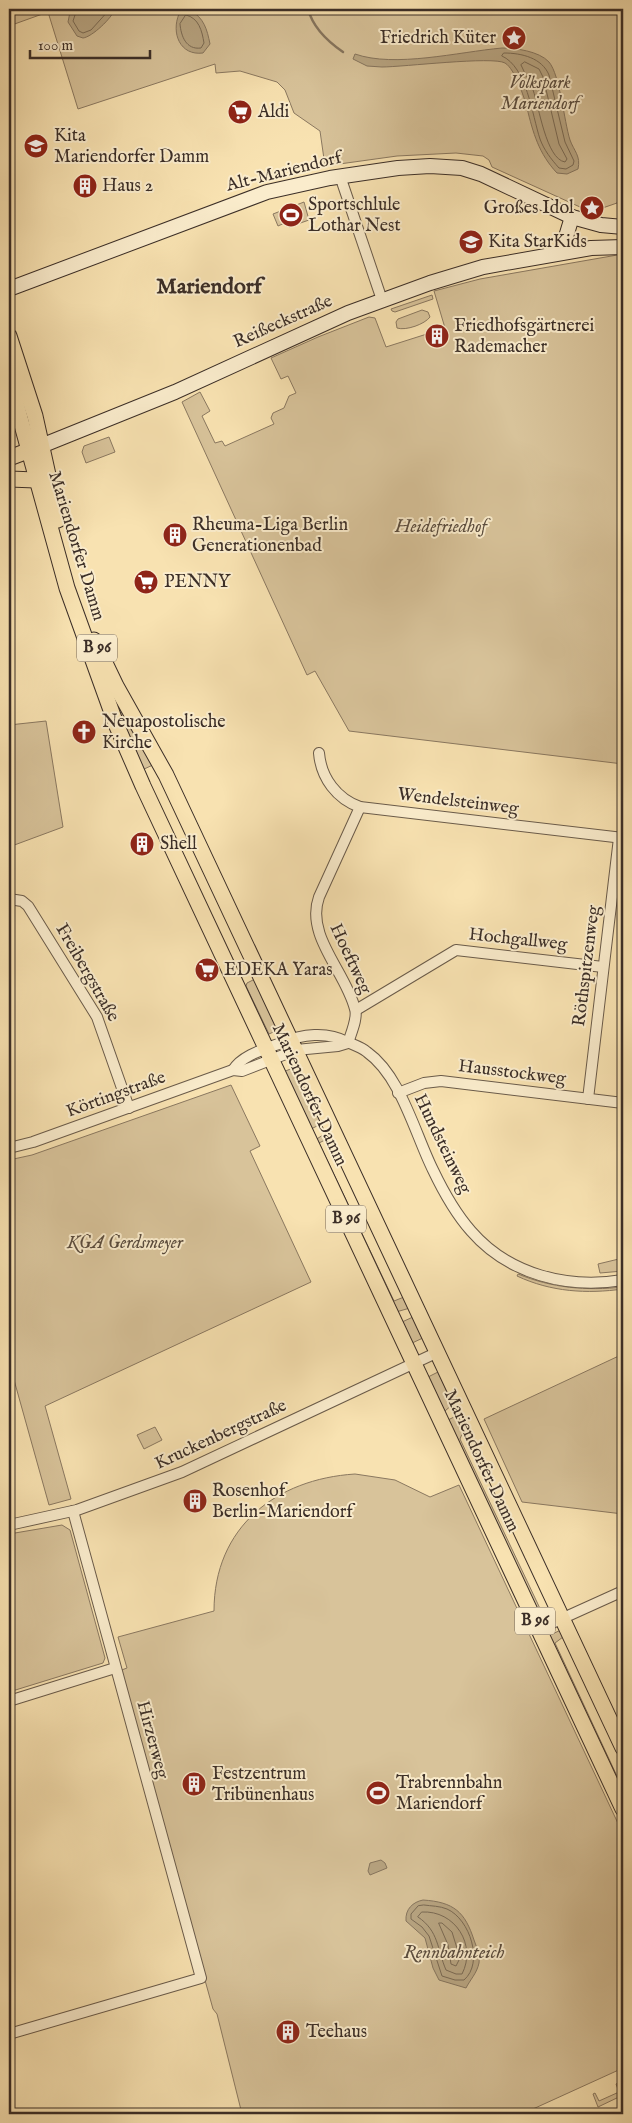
<svg xmlns="http://www.w3.org/2000/svg" width="632" height="2123" viewBox="0 0 632 2123" font-family="'IM FELL English',serif">
<style>
.green{fill:#d8c39a;stroke:#8a7860;fill-rule:evenodd}
.water{fill:#b8a582;stroke:#86755e}
.lines{fill:none;stroke-linecap:round;stroke-linejoin:round}
.shore{stroke:#7a6a54;stroke-width:1}
.stream{stroke:#86755e;stroke-width:2.5}
.street-casing{stroke:#6a5b4a;stroke-width:12}
.secondary-casing{stroke:#3b2e27;stroke-width:16}
.primary-casing{stroke:#3b2e27;stroke-width:17}
.street{stroke:#faeccc;stroke-width:10}
.secondary{stroke:#faeccc;stroke-width:14}
.primary{stroke:#f8e2b1;stroke-width:15}
.labels{text-anchor:middle;dominant-baseline:central;stroke-width:4;stroke-linejoin:round;paint-order:stroke}
.shield{fill:#faeccc;stroke:#746758;stroke-width:1}
.shield-label{font-size:16px;font-weight:bold;fill:#3b2e27}
.poi-label{font-size:18px;fill:#3b2e27;stroke:#faeccc;text-anchor:start}
.park-label{font-size:18px;font-style:italic;fill:#5a4c3e;stroke:#faeccc}
.street-label{font-size:18px;fill:#3b2e27;stroke:#faeccc}
.water-label{font-size:19px;font-style:italic;fill:#5a4c3e;stroke:#faeccc}
.district-label{font-size:22px;font-weight:bold;fill:#3b2e27;stroke:#faeccc}
</style>
<rect width="100%" height="100%" fill="#f8e2b1"/>
<filter id="stains"><feTurbulence type="fractalNoise" baseFrequency=".004" numOctaves="4"/><feColorMatrix values="0 0 0 0 .2 0 0 0 0 .09 0 0 0 0 .02 0 0 0 .5 -.17"/></filter>
<radialGradient id="worn" r=".72"><stop offset=".6" stop-color="#630" stop-opacity="0"/><stop offset="1" stop-color="#630" stop-opacity=".3"/></radialGradient>
<g class="green">
<path d="M9 9H623V190L617 203 591 212 492 167 489 160 483 156 456 153 397 156 325 166 320 131 294 113 285 90 277 82 240 71 216 73 215 64 78 109 48 12 9 26Z"/>
<path d="M304 202 309 220 289 227 287 222 278 226 273 214Z"/>
<path d="M623 254V764L349 731 315 671 307 675 182 402 200 392 210 411 202 416 215 443 222 441 225 446 274 424 271 418 273 413 284 408 289 396 296 393 288 376 281 379 271 358 318 337 369 317 375 318 386 347 430 333 435 344 444 341 441 330 445 328 434 291 480 279Z"/>
<path d="M432 295 433 299 395 312 392 311 391 309Z"/>
<path d="M422 310 428 312 430 317C425 324 406 331 397 328L396 322 398 319Z"/>
<path d="M109 437 115 452 86 463 82 452 84 446Z"/>
<path d="M111 693 155 764 142 770Z"/>
<path d="M46 721 63 827 9 847V725Z"/>
<path d="M255 979 280 1029 269 1034 246 986 247 983Z"/>
<path d="M298 1066 323 1123 311 1129 283 1072Z"/>
<path d="M231 1085 260 1146 250 1151 311 1282 45 1406 71 1499 49 1505 9 1362V1160L32 1155Z"/>
<path d="M328 1132 411 1305 410 1308 396 1312 315 1140ZM329 1138 404 1297 394 1301 319 1143Z"/>
<path d="M623 1258V1271L600 1273 598 1264Z"/>
<path d="M518 1274C552 1288 586 1291 623 1287V1289C587 1294 551 1292 517 1276Z"/>
<path d="M413 1317 425 1337 410 1344 402 1322Z"/>
<path d="M623 1354V1514L522 1502 484 1419Z"/>
<path d="M438 1372 453 1404 445 1411 426 1378Z"/>
<path d="M456 1416 461 1419 555 1616 542 1622 448 1420ZM464 1429 553 1612 544 1617 460 1439Z"/>
<path d="M155 1427 162 1440 144 1449 137 1435Z"/>
<path d="M355 1474 395 1480 430 1497 459 1485 623 1834V2068L522 2114H242L217 2014 213 2009 119 1671 127 1668 118 1637 214 1611C214 1527 276 1479 355 1474Z"/>
<path d="M62 1525 70 1530 105 1658 103 1663 9 1692V1534Z"/>
<path d="M563 1629 623 1759V1765L563 1637 555 1643 623 1789V1797L548 1636Z"/>
<path d="M623 2080V2089L621 2090 623 2100 621 2096 598 2107 593 2094 595 2093 599 2101 619 2092 616 2084Z"/>
</g>
<g class="water">
<path d="M74 9H115C112 18 92 37 83 38L77 36 68 22 70 12Z"/>
<path d="M190 10C204 18 207 29 210 44L203 53C180 56 171 33 179 14Z"/>
<path d="M502 48C515 48 539 51 549 62 560 75 564 121 570 140 574 151 581 156 578 169L567 174 557 173C539 154 533 133 527 108 524 97 515 69 505 63 493 56 403 67 382 67L367 66 353 59 355 54C395 68 458 52 502 48Z"/>
<path d="M381 1860 385 1863 387 1868 370 1875 368 1871 370 1863Z"/>
<path d="M423 1900C454 1902 465 1912 474 1940 477 1948 480 1956 479 1963 477 1973 470 1980 466 1988L439 1980 433 1968 425 1938 406 1921C405 1909 413 1902 423 1900Z"/>
</g>
<g class="lines">
<g class="shore">
<path d="M77 9 73 21 79 31 83 33 91 30 110 9"/>
<path d="M186 15C199 18 202 31 204 43L201 48C186 50 181 36 180 24Z"/>
<path d="M504 53C522 53 542 58 549 75L565 142 574 161 573 165 566 169 559 168C551 159 544 150 540 139 532 115 527 67 502 56Z"/>
<path d="M525 62 539 69 543 77 559 144 567 159 565 162C546 159 539 106 533 90 530 82 525 74 521 65Z"/>
<path d="M424 1905C431 1906 440 1906 447 1909 470 1919 484 1963 464 1980H455L442 1976 429 1936 422 1927 411 1919V1914L418 1906Z"/>
<path d="M422 1912C455 1910 477 1945 462 1974H456L446 1970C437 1949 439 1931 418 1917Z"/>
<path d="M439 1923H442L452 1932 460 1958 456 1966 451 1964 448 1945Z"/>
</g>
<path class="stream" d="M308 9C313 28 327 41 343 52"/>
<defs>
<g id="street">
<path d="M340 176 382 300"/>
<path d="M319 753C321 778 337 799 360 807L623 838"/>
<path d="M9 899 22 901 28 906 97 1017 129 1108"/>
<path d="M356 1010 456 950 603 967"/>
<path d="M348 1043C351 1033 358 1018 355 1009 346 972 305 936 319 897L360 807"/>
<path d="M233 1070C242 1055 265 1049 281 1043 302 1034 327 1031 347 1042 354 1045 361 1047 367 1052 401 1076 415 1134 433 1170 443 1191 456 1214 471 1231 509 1275 568 1289 623 1280"/>
<path d="M398 1093 424 1083 441 1081 623 1103"/>
<path d="M588 1099 619 838"/>
<path d="M9 1148 33 1142 233 1070 242 1071 296 1050 338 1046 348 1043"/>
<path d="M9 1525 77 1510 182 1472 438 1352"/>
<path d="M539 1629 623 1591"/>
<path d="M9 1701 115 1668"/>
<path d="M9 2034 201 1978 73 1511"/>
</g>
<g id="secondary">
<path d="M561 253 572 217"/>
<path d="M9 289 267 192 330 178 398 168 430 166 462 168 481 174 572 217 601 225 623 227"/>
<path d="M41 446 175 392 348 313 430 283 483 267 591 248 623 247"/>
</g>
<g id="primary">
<path d="M9 336 35 416 58 520"/>
<path d="M9 378 67 588 116 724 143 786 623 1809"/>
<path d="M9 458 38 447"/>
<path d="M9 479 36 480"/>
<path d="M94 640 116 686 166 775 623 1748"/>
</g>
</defs>
<use href="#street" class="street-casing"/>
<use href="#secondary" class="secondary-casing"/>
<use href="#primary" class="primary-casing"/>
<use href="#street" class="street"/>
<use href="#secondary" class="secondary"/>
<use href="#primary" class="primary"/>
</g>
<defs>
<symbol id="sight-disc" viewBox="-11 -11 22 22"><circle r="9.5" fill="#8f2418" stroke="#faeccc"/><path d="M0-6L1.8-2.2L6-1.7L2.9 1.2L3.7 5.4L0 3.3L-3.7 5.4L-2.9 1.2L-6-1.7L-1.8-2.2Z" fill="#fff"/></symbol>
<symbol id="supermarket-disc" viewBox="-11 -11 22 22"><circle r="9.5" fill="#8f2418" stroke="#faeccc"/><path d="M-6-5.5h2.5l.6 2H6L4.5 2H-2.5L-4.4-4H-6ZM-1.5 3.2a1.3 1.3 0 1 0 .1 0ZM3 3.2a1.3 1.3 0 1 0 .1 0Z" fill="#fff"/></symbol>
<symbol id="school-disc" viewBox="-11 -11 22 22"><circle r="9.5" fill="#8f2418" stroke="#faeccc"/><path d="M0-5L7-2L0 1L-7-2ZM-4 1L0 2.5L4 1V4Q0 6-4 4Z" fill="#fff"/></symbol>
<symbol id="building-disc" viewBox="-11 -11 22 22"><circle r="9.5" fill="#8f2418" stroke="#faeccc"/><path d="M-4-6H4V6H1V3H-1V6H-4ZM-2.5-4.3h1.7v1.8h-1.7ZM.8-4.3h1.7v1.8H.8ZM-2.5-1h1.7V.8h-1.7ZM.8-1h1.7V.8H.8Z" fill="#fff"/></symbol>
<symbol id="stadium-disc" viewBox="-11 -11 22 22"><circle r="9.5" fill="#8f2418" stroke="#faeccc"/><path d="M0-5a6.5 5 0 1 0 0 10a6.5 5 0 1 0 0-10ZM-3.5-1.8h7v3.6h-7Z" fill="#fff"/></symbol>
<symbol id="church-disc" viewBox="-11 -11 22 22"><circle r="9.5" fill="#8f2418" stroke="#faeccc"/><path d="M-1.2-6h2.4v3.5h3.3v2.4h-3.3V6h-2.4V-.1h-3.3v-2.4h3.3Z" fill="#fff"/></symbol>
</defs>
<g fill-rule="evenodd">
<use href="#sight-disc" x="500" y="24" width="28" height="28"/>
<use href="#supermarket-disc" x="226" y="98" width="28" height="28"/>
<use href="#school-disc" x="22" y="132" width="28" height="28"/>
<use href="#building-disc" x="71" y="172" width="28" height="28"/>
<use href="#sight-disc" x="578" y="194" width="28" height="28"/>
<use href="#stadium-disc" x="277" y="201" width="28" height="28"/>
<use href="#school-disc" x="457" y="228" width="28" height="28"/>
<use href="#building-disc" x="423" y="322" width="28" height="28"/>
<use href="#building-disc" x="161" y="521" width="28" height="28"/>
<use href="#supermarket-disc" x="132" y="568" width="28" height="28"/>
<use href="#church-disc" x="70" y="718" width="28" height="28"/>
<use href="#building-disc" x="128" y="830" width="28" height="28"/>
<use href="#supermarket-disc" x="193" y="956" width="28" height="28"/>
<use href="#building-disc" x="181" y="1487" width="28" height="28"/>
<use href="#building-disc" x="180" y="1770" width="28" height="28"/>
<use href="#stadium-disc" x="364" y="1779" width="28" height="28"/>
<use href="#building-disc" x="274" y="2018" width="28" height="28"/>
</g>
<g class="labels">
<g class="shield">
<rect x="77" y="634.5" width="40" height="27" rx="4"/>
<rect x="326" y="1205.5" width="40" height="27" rx="4"/>
<rect x="515" y="1607.5" width="40" height="27" rx="4"/>
</g>
<g class="shield-label">
<text x="97" y="648">B 96</text>
<text x="346" y="1219">B 96</text>
<text x="535" y="1621">B 96</text>
</g>
<g class="poi-label">
<text x="496" y="38" text-anchor="end">Friedrich Küter</text>
<text x="258" y="112">Aldi</text>
<text x="54" y="136">Kita<tspan x="54" dy="21">Mariendorfer Damm</tspan></text>
<text x="102" y="186">Haus 2</text>
<text x="308" y="205">Sportschlule<tspan x="308" dy="21">Lothar Nest</tspan></text>
<text x="574" y="208" text-anchor="end">Großes Idol</text>
<text x="488" y="242">Kita StarKids</text>
<text x="454" y="326">Friedhofsgärtnerei<tspan x="454" dy="21">Rademacher</tspan></text>
<text x="192" y="525">Rheuma-Liga Berlin<tspan x="192" dy="21">Generationenbad</tspan></text>
<text x="164" y="582">PENNY</text>
<text x="102" y="722">Neuapostolische<tspan x="102" dy="21">Kirche</tspan></text>
<text x="160" y="844">Shell</text>
<text x="224" y="970">EDEKA Yaras</text>
<text x="212" y="1491">Rosenhof<tspan x="212" dy="21">Berlin-Mariendorf</tspan></text>
<text x="212" y="1774">Festzentrum<tspan x="212" dy="21">Tribünenhaus</tspan></text>
<text x="396" y="1783">Trabrennbahn<tspan x="396" dy="21">Mariendorf</tspan></text>
<text x="306" y="2032">Teehaus</text>
</g>
<g class="park-label">
<text x="540" y="83">Volkspark<tspan x="540" dy="21">Mariendorf</tspan></text>
<text x="441" y="527">Heidefriedhof</text>
<text x="125" y="1243">KGA Gerdsmeyer</text>
</g>
<g class="street-label">
<text transform="translate(284 172) rotate(-14)">Alt-Mariendorf</text>
<text transform="translate(283 322) rotate(-24)">Reißeckstraße</text>
<text transform="translate(76 546) rotate(73)">Mariendorfer Damm</text>
<text transform="translate(458 802) rotate(7)">Wendelsteinweg</text>
<text transform="translate(518 940) rotate(6)">Hochgallweg</text>
<text transform="translate(350 959) rotate(65)">Hoeftweg</text>
<text transform="translate(587 966) rotate(-83)">Röthspitzenweg</text>
<text transform="translate(87 973) rotate(60)">Freibergstraße</text>
<text transform="translate(512 1073) rotate(7)">Hausstockweg</text>
<text transform="translate(116 1095) rotate(-20)">Körtingstraße</text>
<text transform="translate(309 1095) rotate(65)">Mariendorfer Damm</text>
<text transform="translate(442 1144) rotate(64)">Hundsteinweg</text>
<text transform="translate(221 1435) rotate(-25)">Kruckenbergstraße</text>
<text transform="translate(481 1461) rotate(65)">Mariendorfer Damm</text>
<text transform="translate(152 1740) rotate(75)">Hirzerweg</text>
</g>
<g class="water-label">
<text x="454" y="1953">Rennbahnteich</text>
</g>
<g class="district-label">
<text x="209" y="287">Mariendorf</text>
</g>
</g>
<rect width="632" height="2123" fill="none" stroke="#f8e2b1" stroke-width="30"/>
<rect x="10" y="10" width="612" height="2103" fill="none" stroke="#3b2e27" stroke-width="2.5"/>
<rect x="15" y="15" width="602" height="2093" fill="none" stroke="#3b2e27"/>
<path d="M30 50v8h120v-8" fill="none" stroke="#3b2e27" stroke-width="2.5"/>
<text x="38" y="50" font-size="15" fill="#3b2e27" stroke="#faeccc" stroke-width="4" paint-order="stroke">100 m</text>
<rect width="100%" height="100%" filter="url(#stains)"/>
<rect width="100%" height="100%" fill="url(#worn)"/>
</svg>
